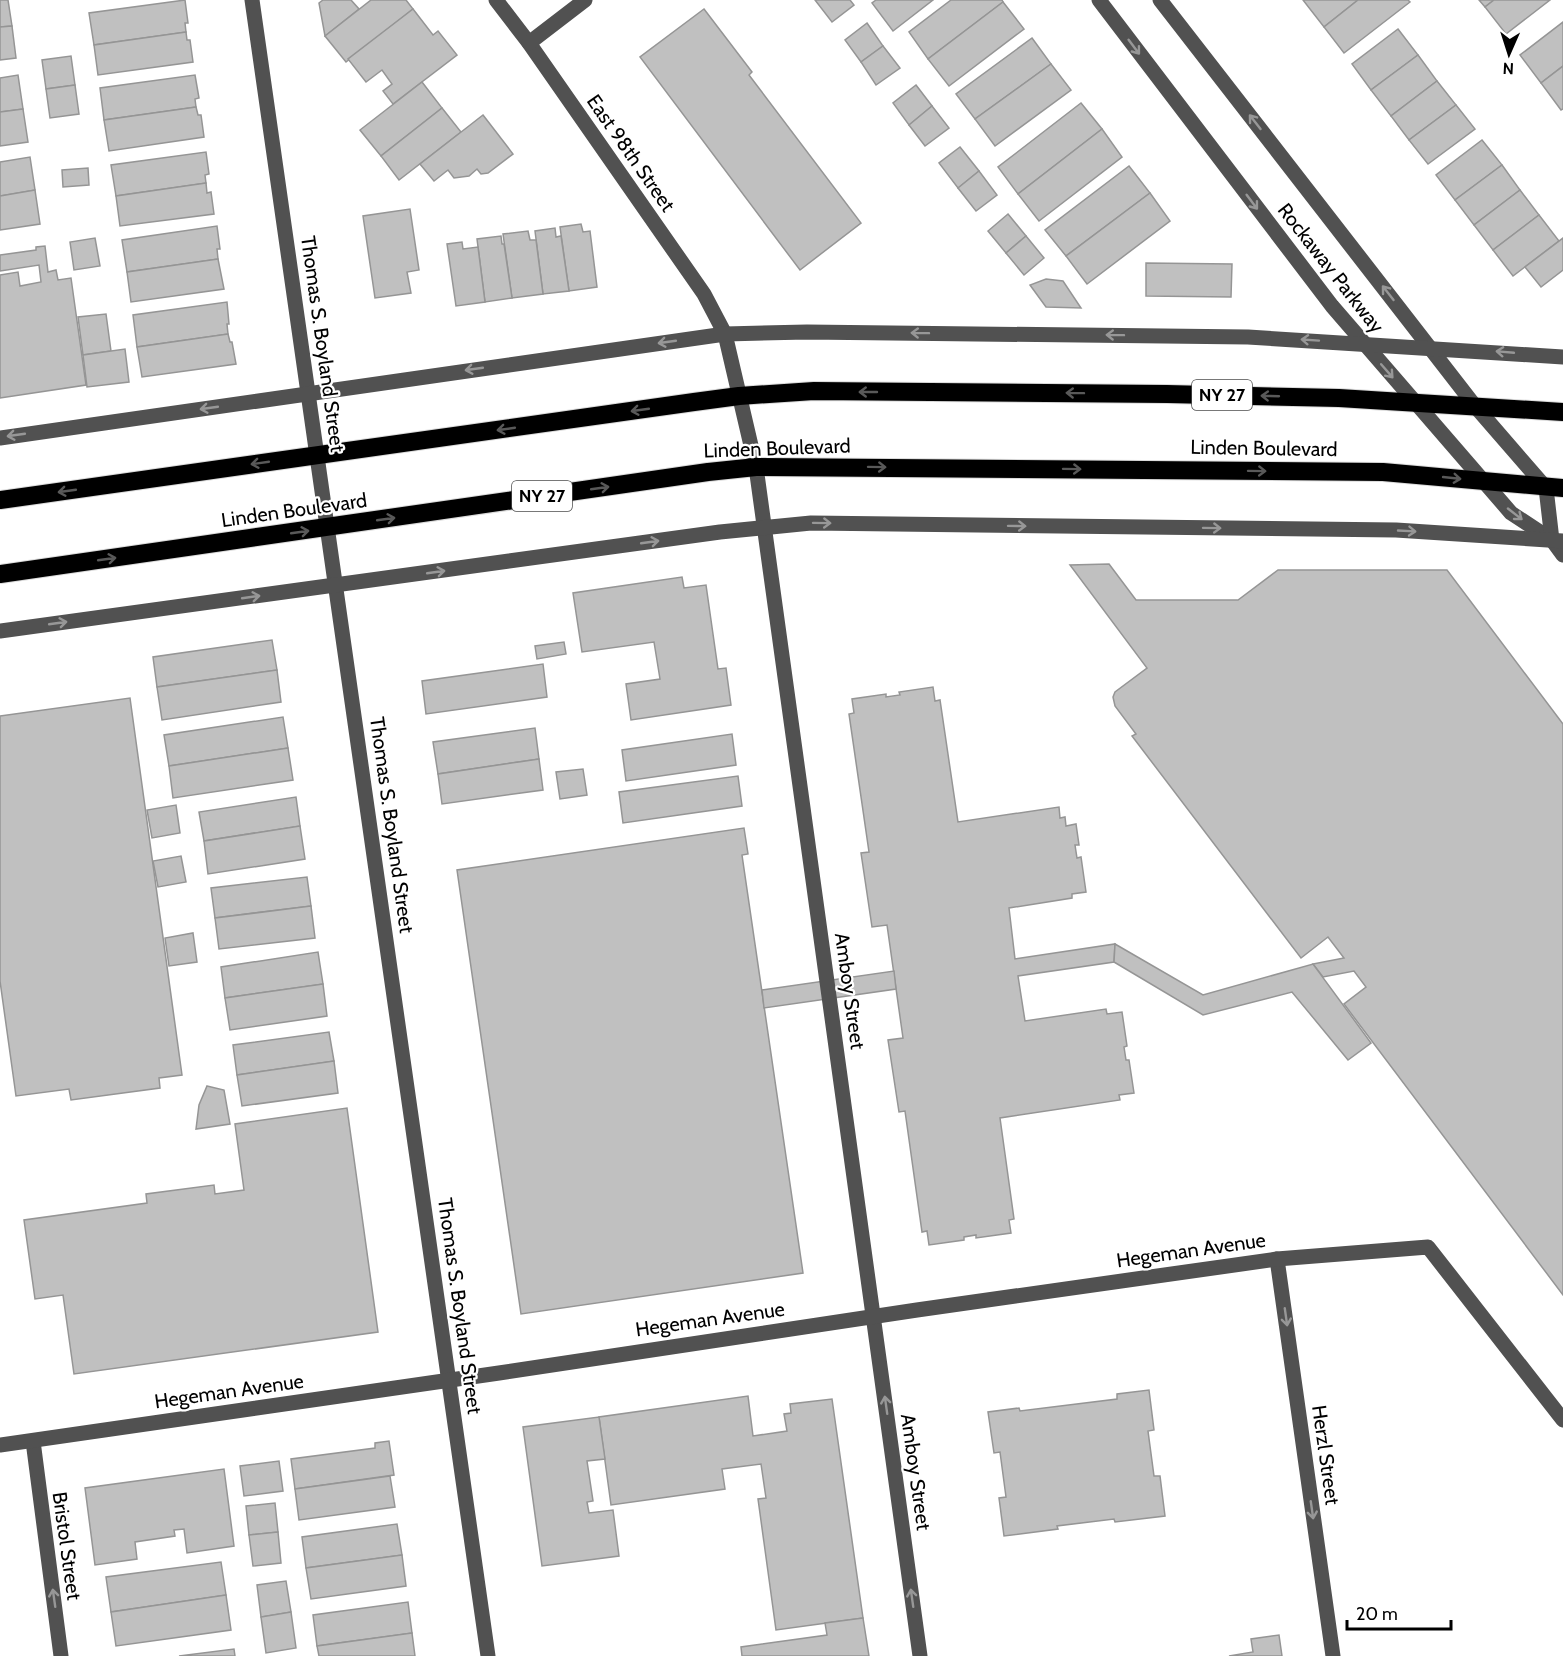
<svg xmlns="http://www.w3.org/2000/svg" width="1563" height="1656" viewBox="0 0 1563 1656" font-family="Cabin,sans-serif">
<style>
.building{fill:#c0c0c0;stroke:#959595;stroke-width:1.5}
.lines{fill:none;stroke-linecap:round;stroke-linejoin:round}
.highway-casing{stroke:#dbdbdb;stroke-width:20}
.minor{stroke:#515151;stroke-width:15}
.highway{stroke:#000;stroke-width:18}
.oneway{stroke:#979797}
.oneway2{stroke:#595959}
.labels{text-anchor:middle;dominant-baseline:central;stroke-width:4.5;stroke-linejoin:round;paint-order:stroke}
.shield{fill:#fff;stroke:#4c4c4c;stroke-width:1.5}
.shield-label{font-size:18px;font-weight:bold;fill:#000}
.street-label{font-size:20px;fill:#000;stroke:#fff}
</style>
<rect width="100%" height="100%" fill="#fff"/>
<g class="building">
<path d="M0 0H8L12 26 0 27Z"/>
<path d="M185 0 188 23H185L186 32 94 45 89 13Z"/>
<path d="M323 0H351L359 9 325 36 319 3Z"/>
<path d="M371 0H406L413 9 346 62 325 36Z"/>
<path d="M815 0H850L854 5 832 22Z"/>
<path d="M876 0H933L893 31 872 3Z"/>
<path d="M951 0H1002L1003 2 928 59 909 32Z"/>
<path d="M1303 0H1358L1324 27Z"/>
<path d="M1358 0H1408L1410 2 1344 53 1324 27Z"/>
<path d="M1479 0H1494L1485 7Z"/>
<path d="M1494 0H1550L1506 34 1485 7Z"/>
<path d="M1003 2 1024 29 949 86 928 59Z"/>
<path d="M413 9 433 35 438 31 457 55 393 104 383 91 392 84 382 70 366 82 348 59Z"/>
<path d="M704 9 752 72 749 75 861 223 800 270 640 57Z"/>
<path d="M1563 22V66L1541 83 1520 55Z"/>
<path d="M867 23 883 46 861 62 845 40Z"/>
<path d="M12 26 16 58 0 60V27Z"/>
<path d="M1398 29 1418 55 1371 90 1352 64Z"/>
<path d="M186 32 187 40H190L193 62 98 75 94 45Z"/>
<path d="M1032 38 1051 64 975 119 956 94Z"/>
<path d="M883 46 900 68 876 85 861 62Z"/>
<path d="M1418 55 1437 81 1391 116 1371 90Z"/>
<path d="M71 56 75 85 46 89 42 60Z"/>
<path d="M1051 64 1071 90 995 146 975 119Z"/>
<path d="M1563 66V109L1561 110 1541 83Z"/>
<path d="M18 75 23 109 0 112V78Z"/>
<path d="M195 75 199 98 195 99 196 107 104 120 100 88Z"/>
<path d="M1437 81 1456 105 1409 140 1391 116Z"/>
<path d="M422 82 442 108 381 156 360 130Z"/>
<path d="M75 85 79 114 50 118 46 89Z"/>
<path d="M916 85 932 106 909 125 893 103Z"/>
<path d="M1081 103 1102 129 1018 194 998 167Z"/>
<path d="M1456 105 1475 129 1428 164 1409 140Z"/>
<path d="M932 106 949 128 925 146 909 125Z"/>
<path d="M196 107 198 115H201L204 137 109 151 104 120Z"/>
<path d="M442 108 461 132 399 180 381 156Z"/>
<path d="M23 109 28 142 0 146V112Z"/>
<path d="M483 115 513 154 488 173 481 174 477 169 469 176 454 178 448 170 434 181 420 164Z"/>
<path d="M1102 129 1122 157 1039 221 1018 194Z"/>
<path d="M1482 140 1502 165 1455 200 1436 175Z"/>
<path d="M960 147 979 171 958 188 939 163Z"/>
<path d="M206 152 209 174 205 175 206 183 116 196 111 165Z"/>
<path d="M30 157 35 190 0 196V162Z"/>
<path d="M1502 165 1520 190 1474 225 1455 200Z"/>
<path d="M1129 166 1150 193 1066 256 1045 230Z"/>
<path d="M88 168 89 185 63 187 62 170Z"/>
<path d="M979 171 997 195 976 211 958 188Z"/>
<path d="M206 183 207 193 211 192 214 214 120 226 116 196Z"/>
<path d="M35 190 40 224 0 230V196Z"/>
<path d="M1520 190 1539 215 1493 250 1474 225Z"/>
<path d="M1150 193 1170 221 1087 284 1066 256Z"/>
<path d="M410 209 419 270 407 272 411 293 375 298 363 216Z"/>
<path d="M1008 214 1026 236 1006 253 988 231Z"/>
<path d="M1539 215 1559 241 1513 276 1493 250Z"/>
<path d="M581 224 583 232 590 231 597 287 569 291 560 227Z"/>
<path d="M217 226 220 249H217L218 259 127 272 122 240Z"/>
<path d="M555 228 556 237 561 236 569 291 543 294 535 231Z"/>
<path d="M528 231 530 240H536L543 294 512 298 503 234Z"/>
<path d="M501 236 502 244H504L512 298 485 302 477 239Z"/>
<path d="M1026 236 1044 258 1024 275 1006 253Z"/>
<path d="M95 238 100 266 74 270 70 242Z"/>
<path d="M1563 238V270L1541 287 1525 267Z"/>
<path d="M462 242 463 249 478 247 485 302 456 306 447 244Z"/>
<path d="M45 246 48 272 56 270 58 280 71 278 86 385 0 398V275L18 272 20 286 41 282 39 265 0 271V255L36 250V247Z"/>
<path d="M218 259 224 289 131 302 127 272Z"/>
<path d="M1146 263 1232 264 1231 297 1146 296Z"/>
<path d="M1046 279 1063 281 1081 308 1046 307 1030 285Z"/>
<path d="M227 302 229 324H227L228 334 137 347 133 315Z"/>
<path d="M106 314 111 351 83 355 78 317Z"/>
<path d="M228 334 230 342H232L236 364 142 377 137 347Z"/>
<path d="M125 349 129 382 87 387 83 355Z"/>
<path d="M1109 564 1136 600H1238L1278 570H1447L1563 724V1295L1344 1004 1366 987 1354 971 1323 977 1313 964 1344 958 1328 937 1301 958 1132 736 1136 734 1115 706 1113 697 1115 692 1147 668 1070 565Z"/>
<path d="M682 577 684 588 706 585 718 669 726 668 731 705 631 720 626 684 660 679 654 642 582 652 573 593Z"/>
<path d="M272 640 277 670 157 687 153 657Z"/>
<path d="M564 642 566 654 537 659 535 646Z"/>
<path d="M543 664 547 697 426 714 422 681Z"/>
<path d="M277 670 281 702 162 720 157 687Z"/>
<path d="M933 687 935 701 940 700 958 822 1059 807 1060 818 1065 817 1066 826 1076 824 1079 845H1075L1077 858 1081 857 1086 892 1072 894V898L1009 908 1015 959 1115 944 1114 962 1018 976 1025 1021 1106 1009 1107 1014 1122 1012 1127 1046 1124 1047 1126 1060H1129L1134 1093 1119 1095 1120 1100 1000 1118 1014 1219 1009 1220 1011 1233 976 1238V1235L964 1237V1240L929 1245 927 1231 922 1232 905 1111 899 1112 888 1040 903 1038 887 925 872 927 861 853 869 852 849 714 854 713 852 699 886 694V697L900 695 899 692Z"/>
<path d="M130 698 182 1075 159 1078 160 1088 71 1100 69 1089 16 1096 0 981V716Z"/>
<path d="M283 717 288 748 169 766 164 735Z"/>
<path d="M535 728 539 759 438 774 433 742Z"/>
<path d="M732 734 736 765 626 781 622 750Z"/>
<path d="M288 748 293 780 173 798 169 766Z"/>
<path d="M539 759 543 790 442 804 438 774Z"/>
<path d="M583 769 587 795 560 799 556 772Z"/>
<path d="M738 776 742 806 623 823 619 792Z"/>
<path d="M296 797 300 826 204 841 199 812Z"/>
<path d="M176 805 180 833 152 838 147 810Z"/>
<path d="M300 826 305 859 208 874 204 841Z"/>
<path d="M744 828 748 854 742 855 803 1273 521 1314 457 870Z"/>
<path d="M181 856 186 882 158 887 153 861Z"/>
<path d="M307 877 311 906 215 918 211 888Z"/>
<path d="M311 906 315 938 219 949 215 918Z"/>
<path d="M193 933 197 962 169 966 165 938Z"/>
<path d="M1115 944 1203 995 1313 964 1371 1043 1348 1060 1292 992 1203 1015 1114 962Z"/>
<path d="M318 952 323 984 225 998 221 967Z"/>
<path d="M894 971 896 989 764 1008 762 990Z"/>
<path d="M323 984 327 1016 230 1030 225 998Z"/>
<path d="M329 1032 334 1061 237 1075 233 1045Z"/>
<path d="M334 1061 338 1093 242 1106 237 1075Z"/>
<path d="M207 1086 224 1090 230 1124 196 1129 199 1105Z"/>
<path d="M347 1108 378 1332 74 1374 63 1295 35 1299 24 1220 147 1203 146 1194 214 1185 215 1194 244 1190 235 1124Z"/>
<path d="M1149 1390 1154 1430 1148 1431 1154 1476H1160L1165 1516 1115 1522 1114 1519 1057 1526 1058 1529 1004 1536 999 1498 1006 1497 1000 1452 994 1453 988 1412 1019 1408 1020 1411 1117 1399V1394Z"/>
<path d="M748 1396 753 1436 787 1431 784 1414 791 1413 790 1404 832 1399 863 1618 776 1630 758 1499 766 1498 761 1464 722 1469 725 1489 611 1505 599 1417Z"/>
<path d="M599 1417 605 1459 587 1461 593 1501 587 1502 589 1513 613 1510 619 1556 542 1566 523 1427Z"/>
<path d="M389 1441 394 1475 295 1489 291 1459 375 1448V1443Z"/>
<path d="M279 1461 283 1491 244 1496 240 1466Z"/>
<path d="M224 1469 234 1546 187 1553 184 1529 174 1530 175 1536 135 1542 137 1559 95 1565 85 1488Z"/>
<path d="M390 1476 395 1507 299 1520 295 1489Z"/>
<path d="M275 1503 278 1532 249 1535 246 1506Z"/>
<path d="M397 1524 402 1555 306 1568 302 1537Z"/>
<path d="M278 1532 281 1563 253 1566 249 1535Z"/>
<path d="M402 1555 406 1586 311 1599 306 1568Z"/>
<path d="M221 1562 226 1595 111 1612 106 1577Z"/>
<path d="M286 1581 291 1612 261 1617 257 1585Z"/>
<path d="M226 1595 231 1630 116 1646 111 1612Z"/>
<path d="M408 1602 412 1633 317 1646 313 1615Z"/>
<path d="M291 1612 296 1648 266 1653 261 1617Z"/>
<path d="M863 1618 869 1656H742L741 1647 827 1635 825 1623Z"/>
<path d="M412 1633 415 1656H319L317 1646Z"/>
<path d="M1279 1635 1282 1656H1229L1253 1652 1251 1639Z"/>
<path d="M234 1649 235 1656H179Z"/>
</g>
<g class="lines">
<defs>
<g id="highway">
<path d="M0 500 694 402 739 396 814 391 1167 394 1339 398 1563 412"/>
<path d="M0 574 708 472 756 467 1383 472 1563 488"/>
</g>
</defs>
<use href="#highway" class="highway-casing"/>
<g class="minor">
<path d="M252 0 488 1656"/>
<path d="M496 0 529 43 704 294 725 334 756 467 920 1656"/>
<path d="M1099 0 1332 306 1511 513 1552 540 1563 555"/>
<path d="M1160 0 1475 406 1546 488 1552 540"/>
<path d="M529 43 585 0"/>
<path d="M0 438 725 334 807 332 1248 337 1563 357"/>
<path d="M0 631 720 532 811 523 1396 530 1563 541"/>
<path d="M1277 1259 1333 1656"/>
<path d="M33 1441 61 1656"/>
<path d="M0 1445 499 1373 917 1310 1277 1259 1428 1247 1563 1420"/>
</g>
<use href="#highway" class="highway"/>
</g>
<defs><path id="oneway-shaft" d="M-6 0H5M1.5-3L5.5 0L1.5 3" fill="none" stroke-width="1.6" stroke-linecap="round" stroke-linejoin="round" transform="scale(1.5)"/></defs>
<g class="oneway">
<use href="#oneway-shaft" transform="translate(1134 47) rotate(53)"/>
<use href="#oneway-shaft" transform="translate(1255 122) rotate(-128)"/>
<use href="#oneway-shaft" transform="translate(1252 202) rotate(53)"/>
<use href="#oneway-shaft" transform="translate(1388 293) rotate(-128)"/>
<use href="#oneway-shaft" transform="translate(920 333) rotate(-179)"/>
<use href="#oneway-shaft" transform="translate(1115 335) rotate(-179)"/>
<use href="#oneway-shaft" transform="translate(1310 340) rotate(-176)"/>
<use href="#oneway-shaft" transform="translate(667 342) rotate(172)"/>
<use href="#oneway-shaft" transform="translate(1505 352) rotate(-175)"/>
<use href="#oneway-shaft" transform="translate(474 369) rotate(172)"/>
<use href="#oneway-shaft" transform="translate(1387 371) rotate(49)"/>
<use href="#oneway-shaft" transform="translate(209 408) rotate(172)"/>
<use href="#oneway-shaft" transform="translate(16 435) rotate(172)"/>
<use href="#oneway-shaft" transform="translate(1515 514) rotate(38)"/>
<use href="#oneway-shaft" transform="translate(822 523) rotate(1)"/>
<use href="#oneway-shaft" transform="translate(1017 526) rotate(1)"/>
<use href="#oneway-shaft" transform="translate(1212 528) rotate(1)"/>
<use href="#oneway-shaft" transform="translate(1407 531) rotate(3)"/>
<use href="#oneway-shaft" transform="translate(650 542) rotate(-8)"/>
<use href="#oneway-shaft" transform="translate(436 572) rotate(-8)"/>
<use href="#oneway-shaft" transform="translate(251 597) rotate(-8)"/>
<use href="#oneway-shaft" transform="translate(58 623) rotate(-8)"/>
<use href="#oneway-shaft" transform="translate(1286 1317) rotate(82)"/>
<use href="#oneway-shaft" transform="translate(886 1405) rotate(-98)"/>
<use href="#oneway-shaft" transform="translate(1312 1510) rotate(82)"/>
<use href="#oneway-shaft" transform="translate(54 1598) rotate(-98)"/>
<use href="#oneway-shaft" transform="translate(912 1598) rotate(-98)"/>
</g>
<g class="oneway2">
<use href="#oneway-shaft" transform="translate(868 392) rotate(-180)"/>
<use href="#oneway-shaft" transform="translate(1075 393) rotate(-179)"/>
<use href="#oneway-shaft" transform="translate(1270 396) rotate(-178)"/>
<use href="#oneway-shaft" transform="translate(640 410) rotate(172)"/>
<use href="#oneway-shaft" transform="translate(506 429) rotate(172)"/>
<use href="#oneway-shaft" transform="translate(260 463) rotate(172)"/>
<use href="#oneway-shaft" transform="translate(877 467) rotate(1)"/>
<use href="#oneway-shaft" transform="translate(1072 469) rotate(1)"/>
<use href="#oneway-shaft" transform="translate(1257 471) rotate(1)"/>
<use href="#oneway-shaft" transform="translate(1452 478) rotate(6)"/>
<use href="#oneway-shaft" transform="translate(600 488) rotate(-8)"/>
<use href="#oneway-shaft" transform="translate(67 491) rotate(172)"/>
<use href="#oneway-shaft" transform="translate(386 519) rotate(-8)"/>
<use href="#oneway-shaft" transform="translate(300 532) rotate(-8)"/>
<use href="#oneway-shaft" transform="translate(107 559) rotate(-8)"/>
</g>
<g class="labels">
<g class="shield">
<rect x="1192" y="380" width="60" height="30" rx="4.5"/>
<rect x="512" y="481" width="60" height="30" rx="4.5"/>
</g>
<g class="shield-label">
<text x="1222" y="395">NY 27</text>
<text x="542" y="496">NY 27</text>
</g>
<g class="street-label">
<text transform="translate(631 153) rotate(55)">East 98th Street</text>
<text transform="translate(1331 268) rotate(52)">Rockaway Parkway</text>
<text transform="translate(323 344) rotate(82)">Thomas S. Boyland Street</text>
<text transform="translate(777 448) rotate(-2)">Linden Boulevard</text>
<text transform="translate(1264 448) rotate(1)">Linden Boulevard</text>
<text transform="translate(294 510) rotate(-8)">Linden Boulevard</text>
<text transform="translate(392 825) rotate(82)">Thomas S. Boyland Street</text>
<text transform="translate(850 991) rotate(82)">Amboy Street</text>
<text transform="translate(1191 1250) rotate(-8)">Hegeman Avenue</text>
<text transform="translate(460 1306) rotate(82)">Thomas S. Boyland Street</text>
<text transform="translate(710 1319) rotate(-8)">Hegeman Avenue</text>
<text transform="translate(229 1391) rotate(-8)">Hegeman Avenue</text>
<text transform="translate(1326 1455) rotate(82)">Herzl Street</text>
<text transform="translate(916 1472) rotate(82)">Amboy Street</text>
<text transform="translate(67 1546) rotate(82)">Bristol Street</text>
</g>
</g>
<g transform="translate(1509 54) rotate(183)" stroke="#ffffff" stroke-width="4.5" paint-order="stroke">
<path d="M0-4.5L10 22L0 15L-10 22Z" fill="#000000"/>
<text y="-9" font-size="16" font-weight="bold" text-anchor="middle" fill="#000000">N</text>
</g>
<path d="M1347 1620v9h104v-9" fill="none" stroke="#000000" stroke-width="3"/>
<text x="1356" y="1620" font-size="18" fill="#000000" stroke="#ffffff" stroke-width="4.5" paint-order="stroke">20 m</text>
</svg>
